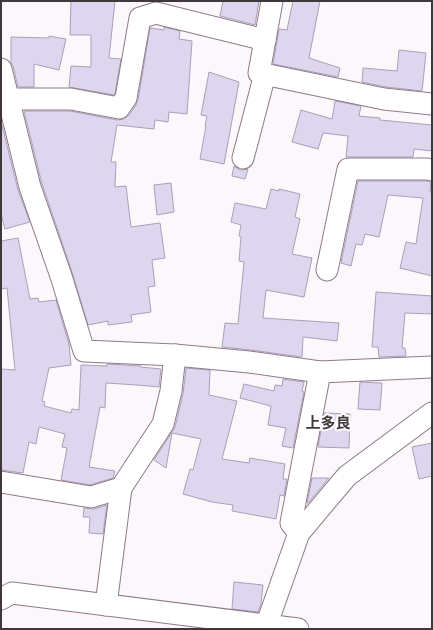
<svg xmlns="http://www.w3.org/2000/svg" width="433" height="630" viewBox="0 0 433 630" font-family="'Exo 2','Noto Sans JP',sans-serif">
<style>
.building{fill:#ded5ee;stroke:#a9a0b8}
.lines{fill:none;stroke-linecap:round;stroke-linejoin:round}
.minor-casing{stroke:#8f7989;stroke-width:23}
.minor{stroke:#fff;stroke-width:21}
.labels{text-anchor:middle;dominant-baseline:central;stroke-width:4;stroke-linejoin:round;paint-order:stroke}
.quarter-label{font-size:15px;font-weight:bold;fill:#40373d;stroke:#fff}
</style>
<rect width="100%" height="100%" fill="#fcf7fb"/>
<g class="building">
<path d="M71 1H115L109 58 121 59 115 93 114 95 69 87 71 66 91 67V35H70Z"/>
<path d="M223 1H259L255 25 220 16Z"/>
<path d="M293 1H320L309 58 340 68 338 77 273 64 279 29 287 30Z"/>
<path d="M164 27 180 31 179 39 192 41 187 114 169 112 168 122 155 120 154 129 117 125 111 162H116L115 187 126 186 131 227 160 223 165 258 152 260 155 286 148 287 151 312 131 315 132 322 108 325V321L88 325 72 272 42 184 24 111H70L117 120 124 119 129 115 136 105 138 100 150 28 164 30Z"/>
<path d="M49 36 66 39 59 70 34 64V87H18L13 66 11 63V37L49 38Z"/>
<path d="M399 50 426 53 422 91 386 87 362 82 363 68 397 71Z"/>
<path d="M209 72 239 82 224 164 200 159 206 126H205L207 116 201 115Z"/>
<path d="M335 101 361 106 359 116 380 118V120L432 125V151L414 149 413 157H346L348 136 323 133 318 149 292 142 301 110 332 119Z"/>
<path d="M1 121 18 190 30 222 5 229 1 214Z"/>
<path d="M234 166 240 170 248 169 245 179 232 176Z"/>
<path d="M358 181H426L431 182 430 192H432V276L400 268 406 242 416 244 423 198 388 195 379 237 365 234 362 245 356 244 351 266 341 263Z"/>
<path d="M171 183 174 212 157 215 154 185Z"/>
<path d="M271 189 279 191V189L300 194 295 217 300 219 292 254 312 258 304 297 266 290 263 318 339 323 337 341 303 337 302 357 251 350 222 347 225 323 238 324 244 262 239 261 241 237 239 236 241 225 231 222 235 203 266 209Z"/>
<path d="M18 238 30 299 38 298 39 302 56 300 69 344 71 365 49 368 42 401 45 402 44 406 71 413 72 409 79 410 81 365 107 366V364L141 366V367L161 369 159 387 137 385 106 383 105 408 100 407 89 467 115 471 113 478 90 485 61 480 67 448 62 447 65 434 39 427 36 444 29 442 23 473 1 470V369L15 370 7 288 1 289V241Z"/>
<path d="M376 292 432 296V314L405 313 402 348H405L406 356 379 357 378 347H372Z"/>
<path d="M186 368 210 370 209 395 237 401 222 459 249 463 250 458 285 464 283 479H287L284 496 280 495 276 519 232 511 233 505 212 502 183 494 190 469 193 470 201 439 172 433 166 468 154 460 175 427 183 394Z"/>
<path d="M283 379 304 382 302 391 304 392 293 448 282 446 286 428 268 425 271 406 240 398 244 384 274 391 275 385 282 386Z"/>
<path d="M360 382 382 383 380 410 358 409Z"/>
<path d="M324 413 350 414 349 448 318 447Z"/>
<path d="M432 443V476L419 479 412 447Z"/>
<path d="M312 478H329L308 503H307Z"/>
<path d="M107 505 103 534 89 533 90 517H83L84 508 94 509Z"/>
<path d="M234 582 263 585 261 604 258 612 232 609Z"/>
</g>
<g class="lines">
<defs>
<g id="minor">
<path d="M272 1 259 73 384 99 432 104"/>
<path d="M1 69 30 187 61 276 84 351 175 355 249 362 320 372 432 367"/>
<path d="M8 99H71L119 108 126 98 140 18 156 13 265 40"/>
<path d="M243 158 265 74"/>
<path d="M327 270 348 169H427L432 170"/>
<path d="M1 482 91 497 121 488"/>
<path d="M299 533 291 523 320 372"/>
<path d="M1 599 12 593 298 629"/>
<path d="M106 605 121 488 163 424 171 391 175 355"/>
<path d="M265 629 299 533 347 476 432 413"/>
</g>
</defs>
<use href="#minor" class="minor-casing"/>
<use href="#minor" class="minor"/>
</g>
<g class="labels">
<g class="quarter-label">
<text x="328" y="422">上多良</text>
</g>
</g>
<rect width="433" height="630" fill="none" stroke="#40373d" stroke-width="4"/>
</svg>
